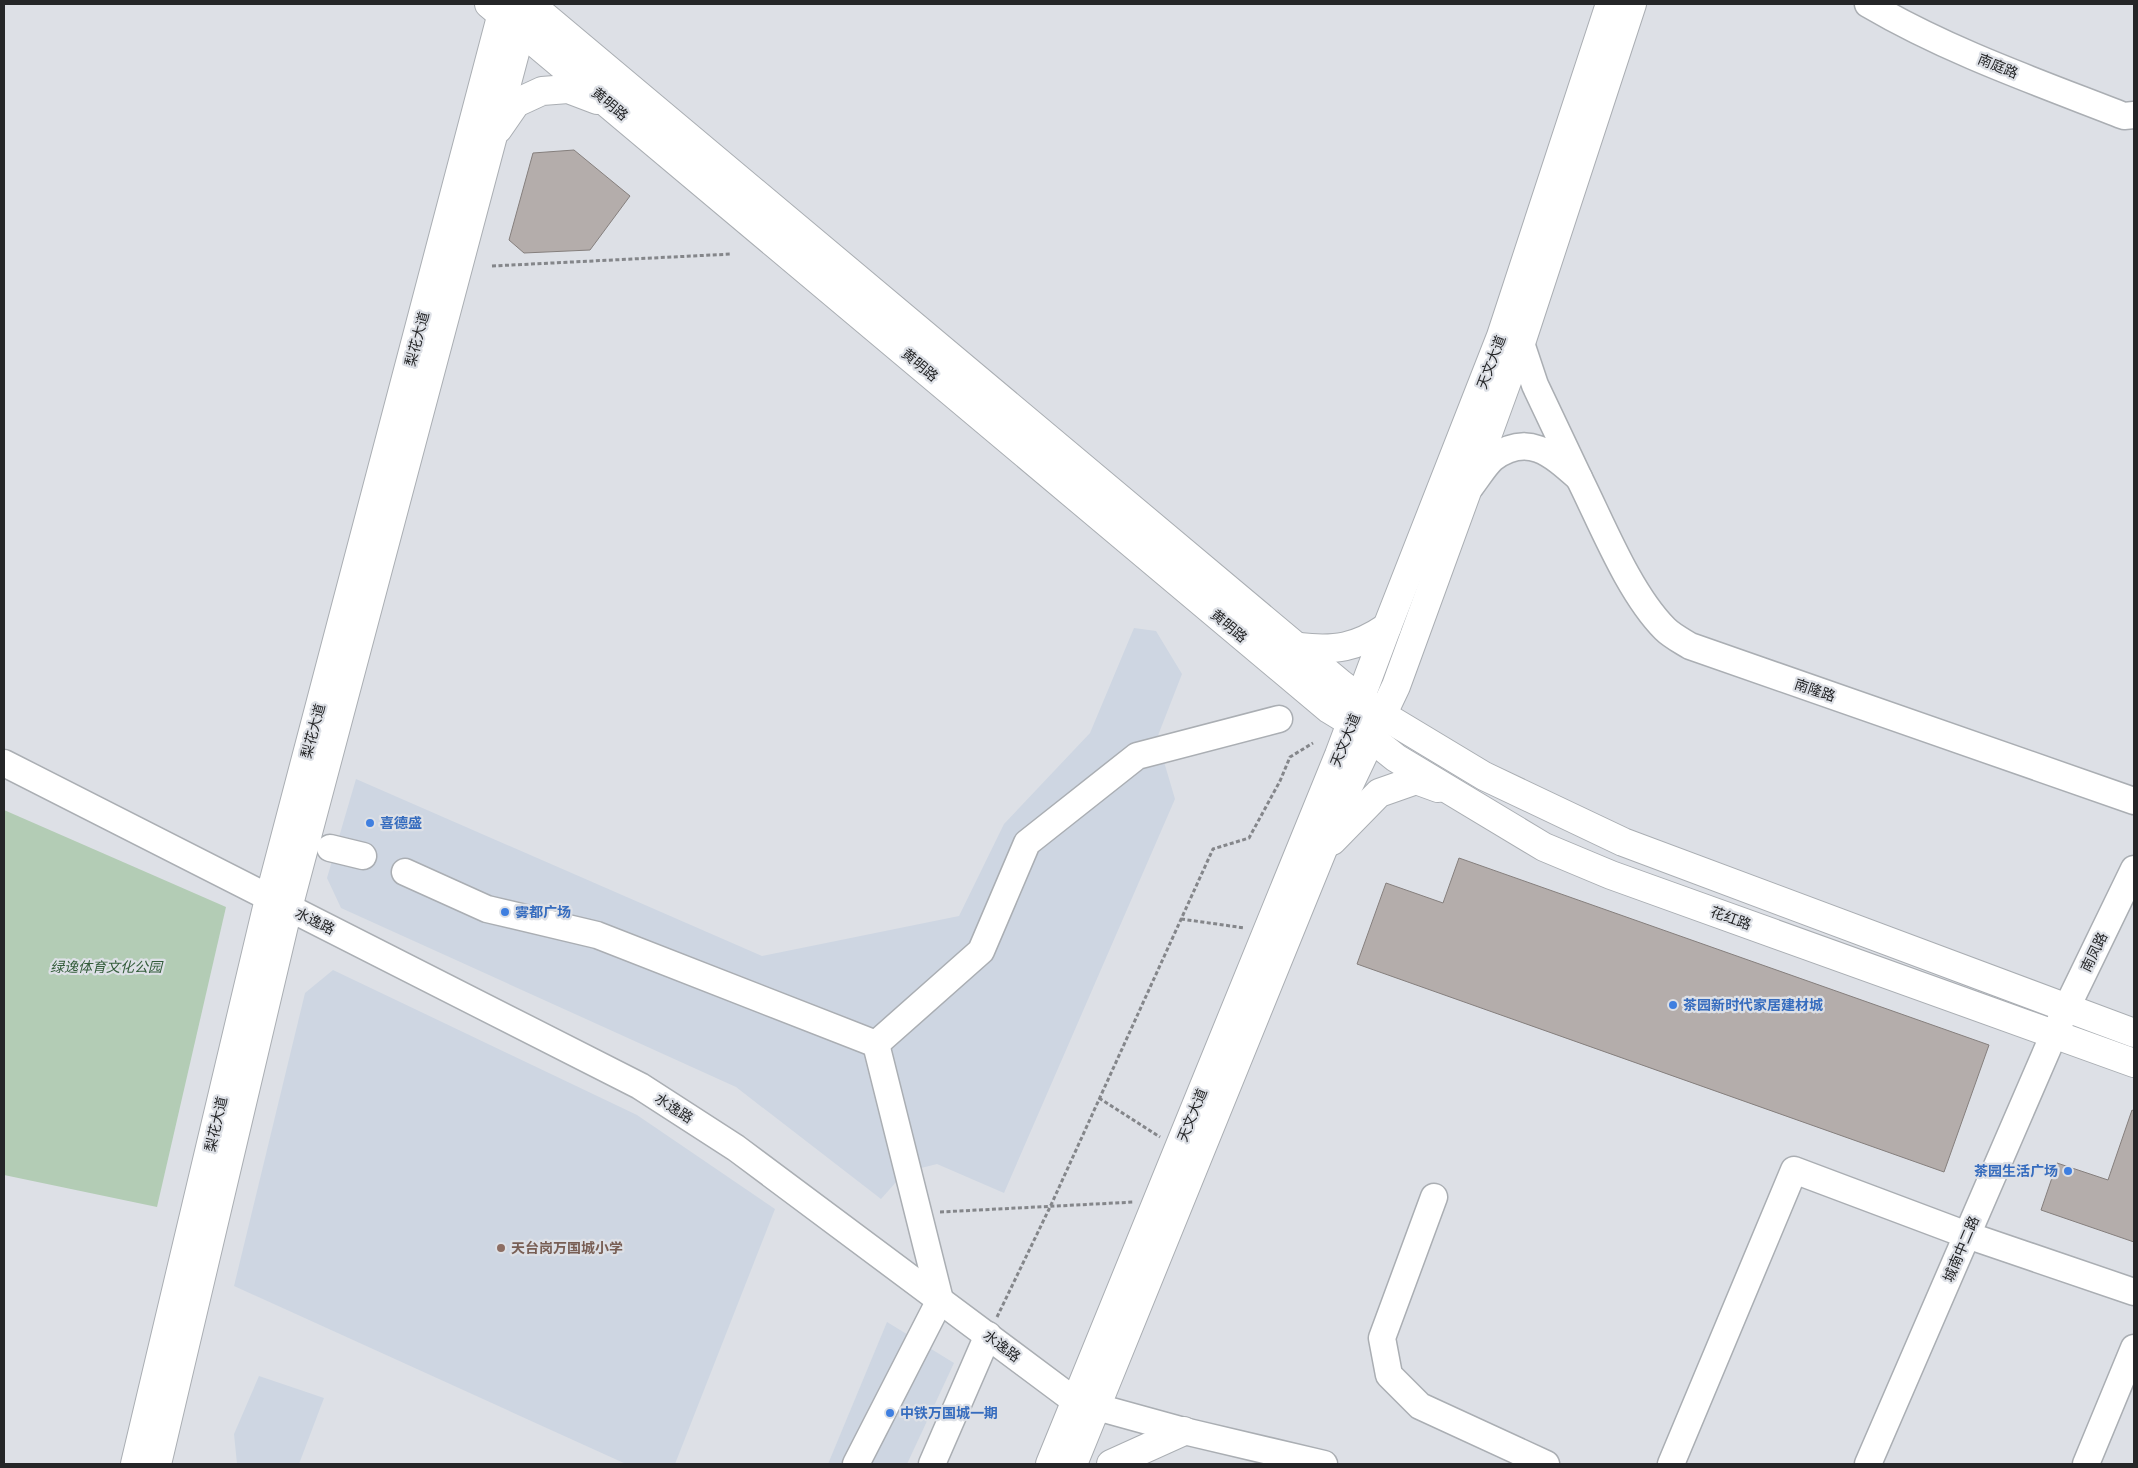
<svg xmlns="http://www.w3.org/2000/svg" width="2138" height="1468" viewBox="0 0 2138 1468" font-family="'Libre Baskerville','Noto Sans SC',serif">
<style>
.built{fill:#ced6e2}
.green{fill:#b3ccb5}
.building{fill:#b4adab;stroke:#857f7d}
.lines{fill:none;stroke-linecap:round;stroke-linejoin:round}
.minor-casing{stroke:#aaaeb3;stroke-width:29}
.major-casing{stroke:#aaaeb3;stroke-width:30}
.path{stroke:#84868a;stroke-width:3;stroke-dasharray:4 2.5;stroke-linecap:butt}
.minor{stroke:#fff;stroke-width:26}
.major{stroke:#fff;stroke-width:28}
.shop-dot{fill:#3f7fe0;stroke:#dde0e6;stroke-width:2}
.education-dot{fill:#8d6e63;stroke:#dde0e6;stroke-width:2}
.labels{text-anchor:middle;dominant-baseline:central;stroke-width:4.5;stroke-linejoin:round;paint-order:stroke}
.street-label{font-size:14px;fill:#252628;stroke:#dde0e6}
.shop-label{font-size:14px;font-weight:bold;fill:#366cbe;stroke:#dde0e6;text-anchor:start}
.park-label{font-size:14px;font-style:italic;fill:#335c3a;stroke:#dde0e6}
.education-label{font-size:14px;font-weight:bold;fill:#785e54;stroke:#dde0e6;text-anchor:start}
</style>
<rect width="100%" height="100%" fill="#dde0e6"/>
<g class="built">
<path d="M1134 628 1156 631 1182 674 1157 738 1175 799 1004 1193 937 1164 905 1172 881 1199 736 1087 341 908 327 878 356 779 762 956 959 916 1004 824 1090 733Z"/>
<path d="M333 970 637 1115 775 1209 675 1464H626L234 1286 305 993Z"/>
<path d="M887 1322 954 1363 907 1464H828Z"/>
<path d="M259 1376 324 1398 299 1464H237L234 1434Z"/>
</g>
<path class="green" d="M4 810 226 907 157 1207 4 1175Z"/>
<g class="building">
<path d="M574 150 630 196 590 250 524 253 509 240 533 153Z"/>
<path d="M1459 858 1989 1045 1944 1172 1357 964 1386 883 1443 903Z"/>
<path d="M2132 1110 2134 1111V1242L2041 1210 2057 1163 2108 1180Z"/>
</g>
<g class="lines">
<defs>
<g id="minor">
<path d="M1868 4C1948 51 2037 82 2124 116L2134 115"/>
<path d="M1579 478C1602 524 1629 593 1665 629 1672 636 1682 641 1690 646L2134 801"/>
<path d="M1471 486C1478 477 1485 465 1493 458 1528 432 1552 454 1579 478L1535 385 1521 343"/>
<path d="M4 763 640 1086 736 1148 1075 1401 1184 1431 1324 1464"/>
<path d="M330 848 363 856"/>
<path d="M405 872 487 909 597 935 876 1044 981 951 1027 843 1137 756 1279 719"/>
<path d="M1434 1197 1382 1338 1389 1375 1420 1406 1546 1464"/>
<path d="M856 1464 940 1300 876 1044"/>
<path d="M932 1464 988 1335"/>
<path d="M1671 1464 1794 1170 1967 1235 2134 1292"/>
<path d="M1868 1464 2054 1034 2134 869"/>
<path d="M2086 1464 2134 1348"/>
</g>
<g id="major">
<path d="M489 4 1329 709 1352 723 1396 758 1544 847 1611 875 2134 1063"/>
<path d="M530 4 1341 684 1381 714 1484 776 1623 842 2134 1033"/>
<path d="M498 129 516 103 542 91 568 89 597 100"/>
<path d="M1299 647C1335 651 1356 648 1387 627"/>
<path d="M1332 841 1379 793 1416 780 1438 788"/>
<path d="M135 1464 269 899 502 13 512 4"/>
<path d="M157 1464 288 908 521 30 532 18"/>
<path d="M1050 1464 1339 755 1387 627 1501 336 1610 4"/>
<path d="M1073 1464 1349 785 1396 686 1521 343 1632 4"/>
<path d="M1111 1464 1184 1431"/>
</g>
</defs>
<use href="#minor" class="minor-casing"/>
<use href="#major" class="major-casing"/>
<g class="path">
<path d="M492 266 732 254"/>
<path d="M1181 919 1245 928"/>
<path d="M1099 1098 1160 1137"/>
<path d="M940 1212 1134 1202"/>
<path d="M997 1317 1051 1205 1213 849 1249 838 1280 781 1290 757 1313 743"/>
</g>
<use href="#minor" class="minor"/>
<use href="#major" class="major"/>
</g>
<g class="shop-dot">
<circle cx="370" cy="823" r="5"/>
<circle cx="505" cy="912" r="5"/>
<circle cx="1673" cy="1005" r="5"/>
<circle cx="2068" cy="1171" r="5"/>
<circle cx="890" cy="1413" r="5"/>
</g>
<circle class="education-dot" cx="501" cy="1248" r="5"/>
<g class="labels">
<g class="street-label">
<text transform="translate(1998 66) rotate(22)">南庭路</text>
<text transform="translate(610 104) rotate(40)">黄明路</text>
<text transform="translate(417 339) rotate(-75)">梨花大道</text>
<text transform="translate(1491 362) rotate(-69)">天文大道</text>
<text transform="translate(920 365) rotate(40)">黄明路</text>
<text transform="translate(1229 626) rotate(40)">黄明路</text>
<text transform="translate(1815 690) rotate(19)">南隆路</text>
<text transform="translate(313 731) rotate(-75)">梨花大道</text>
<text transform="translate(1345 740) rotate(-68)">天文大道</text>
<text transform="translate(1731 918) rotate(20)">花红路</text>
<text transform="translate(315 921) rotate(26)">水逸路</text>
<text transform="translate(2094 952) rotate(-64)">南凤路</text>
<text transform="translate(674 1108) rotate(33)">水逸路</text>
<text transform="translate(1192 1115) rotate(-68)">天文大道</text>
<text transform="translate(216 1124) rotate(-77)">梨花大道</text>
<text transform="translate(1961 1249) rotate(-67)">城南中二路</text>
<text transform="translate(1002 1346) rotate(37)">水逸路</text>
</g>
<g class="shop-label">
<text x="380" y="823">喜德盛</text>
<text x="515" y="912">雾都广场</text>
<text x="1683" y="1005">茶园新时代家居建材城</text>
<text x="2058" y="1171" text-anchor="end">茶园生活广场</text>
<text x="900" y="1413">中铁万国城一期</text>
</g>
<g class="park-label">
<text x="106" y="967">绿逸体育文化公园</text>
</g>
<g class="education-label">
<text x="511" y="1248">天台岗万国城小学</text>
</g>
</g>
<rect width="2138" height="1468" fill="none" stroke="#252628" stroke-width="10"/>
</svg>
